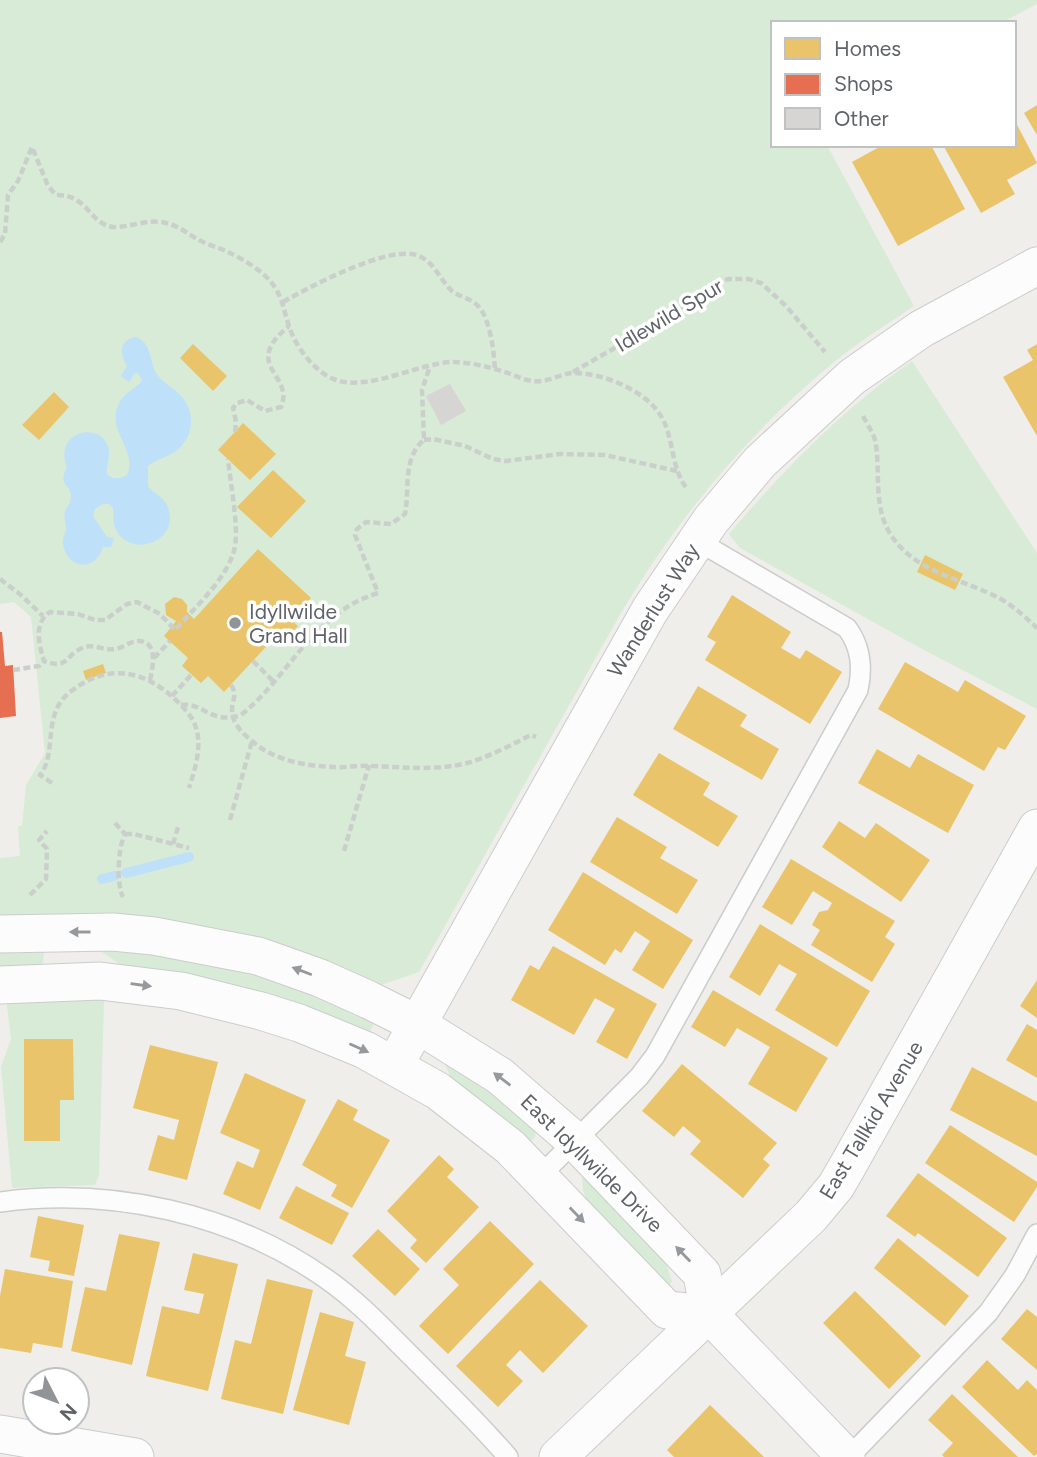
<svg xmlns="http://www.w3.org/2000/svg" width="1037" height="1457" viewBox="0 0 1037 1457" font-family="Figtree,sans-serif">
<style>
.green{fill:#d8ebd6}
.water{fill:#bfe0f9}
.homes{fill:#e9c46a}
.shops{fill:#e76f51}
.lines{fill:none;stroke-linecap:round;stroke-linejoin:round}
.stream{stroke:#bfe0f9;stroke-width:10}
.building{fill:#d6d5d3}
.service-casing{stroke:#cbcccc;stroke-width:22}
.minor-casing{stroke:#cbcccc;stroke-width:39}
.path{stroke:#cacfcc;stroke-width:4.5;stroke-dasharray:7 3.5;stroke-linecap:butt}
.service{stroke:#fdfcfc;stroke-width:19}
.minor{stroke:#fdfcfc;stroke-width:37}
.oneway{fill:#96999c}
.poi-dot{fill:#919496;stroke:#fff;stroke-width:2.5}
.labels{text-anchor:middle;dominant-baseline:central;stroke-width:7;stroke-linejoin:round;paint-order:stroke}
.street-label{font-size:21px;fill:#5f6368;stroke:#fff}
.poi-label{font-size:21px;fill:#5f6368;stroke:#fff;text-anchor:start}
</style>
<rect width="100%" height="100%" fill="#efeeea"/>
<g class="green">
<path d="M0 0H1037V4L1001 23H773V145H827L914 306C889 323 863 339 839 358 751 429 679 516 621 613L419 972 381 985 321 958 218 930 134 918 21 915 0 917V858L20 856 18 826H22L26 785 45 753 31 617 14 602 0 604Z"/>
<path d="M912 361 1037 553V709L920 648 740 548 729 534C784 469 842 410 912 361Z"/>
<path d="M120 947 281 979 375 1022 369 1033 122 966 102 952V949Z"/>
<path d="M0 950 44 951 43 963 38 966 0 969Z"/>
<path d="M6 998 104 999 99 1175 95 1185 12 1188 1 1067 11 1039Z"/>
<path d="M446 1060H449L537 1127 535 1137 531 1141 524 1140C500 1121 454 1093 445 1064Z"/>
<path d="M582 1175 664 1257 672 1282 669 1285 665 1284 588 1203 583 1191Z"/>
</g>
<path class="water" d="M136 337C152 343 149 360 156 373 163 384 175 388 183 398 196 415 193 438 176 451 167 458 156 459 148 466V486C153 493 163 496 167 505 184 542 126 562 114 525 113 520 114 513 113 508L109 504H103L95 509 93 516 107 537 114 538 111 547H103C96 572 67 570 63 544 62 537 66 534 66 528 66 522 63 518 65 512 67 506 71 503 71 497 71 482 57 487 67 467 52 430 105 419 109 451 110 458 106 466 107 474 114 480 119 479 127 475 139 449 102 429 121 400 127 392 135 388 142 381L139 374 135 373 129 382 121 376 127 366C119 353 119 340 136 337Z"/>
<g class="homes">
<path d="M1037 105V135L1024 113Z"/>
<path d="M1014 119 1037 163 1007 180 1015 194 981 213 943 145H1014Z"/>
<path d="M883 145H931L965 209 898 246 852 162Z"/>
<path d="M193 344 227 376 213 391 180 358Z"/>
<path d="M1037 344V436L1003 377 1033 360 1027 350Z"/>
<path d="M54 392 69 407 39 440 22 425Z"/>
<path d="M243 423 276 454 250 480 218 450Z"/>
<path d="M273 470 306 501 271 538 237 507Z"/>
<path d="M258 549 311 598 291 620 298 626 291 634 282 642 276 636 224 692 208 676 201 683 182 666 188 658 164 636 176 621 166 615 165 604 174 597 182 599 187 605V612L194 619Z"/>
<path d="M925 555 963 574 955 590 917 572Z"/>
<path d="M732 595 791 632 781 648 800 659 806 650 842 672 810 724 705 660 716 642 707 637Z"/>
<path d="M905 662 958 692 965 680 1026 716 1005 750 998 747 984 771 878 709Z"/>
<path d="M103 664 106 673 86 680 83 671Z"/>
<path d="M698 686 747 715 740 726 779 749 762 780 673 729Z"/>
<path d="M877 749 910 768 918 754 974 785 948 833 858 783Z"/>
<path d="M659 753 710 783 703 795 738 816 718 847 633 795Z"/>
<path d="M617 817 667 847 660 858 698 880 677 914 590 862Z"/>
<path d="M839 821 865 838 876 823 930 860 901 902 822 847Z"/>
<path d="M791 859 895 921 885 937 895 944 872 982 811 945 820 930 812 925 819 912 828 910 832 903 813 891 792 925 762 907Z"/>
<path d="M583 872 693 940 663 989 632 970 650 941 635 931 621 953 615 949 605 965 548 930Z"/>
<path d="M760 924 870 991 837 1047 775 1010 797 974 779 964 760 996 729 977Z"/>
<path d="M553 946 657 1004 627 1059 596 1042 615 1009 595 998 574 1035 511 1000 530 965 539 970Z"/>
<path d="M1037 980V1018L1020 1006Z"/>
<path d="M713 990 828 1058 796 1112 748 1084 770 1047 737 1028 725 1047 691 1027Z"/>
<path d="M1027 1024 1037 1030V1078L1006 1060Z"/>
<path d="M24 1039H73L74 1100H60V1141H24Z"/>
<path d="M150 1045 218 1062 187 1180 148 1170 158 1135 174 1140 179 1120 133 1108Z"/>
<path d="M682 1064 777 1143 763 1159 770 1165 743 1198 690 1154 701 1141 683 1126 674 1137 642 1111Z"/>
<path d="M972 1067 1037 1102V1156L950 1110Z"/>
<path d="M245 1073 306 1100 260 1210 223 1194 237 1161 253 1168 260 1150 220 1133Z"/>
<path d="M338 1099 358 1110 353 1120 390 1140 352 1208 331 1196 337 1185 302 1165Z"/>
<path d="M950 1125 1037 1182V1187L1014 1222 925 1163Z"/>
<path d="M439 1155 454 1169 447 1177 479 1207 426 1263 410 1248 417 1240 387 1211Z"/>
<path d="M918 1173 1007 1238 978 1277 918 1233 915 1237 886 1216Z"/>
<path d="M296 1186 349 1213 332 1245 279 1218Z"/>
<path d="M38 1216 84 1225 74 1276 48 1271 50 1261 30 1257Z"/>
<path d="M490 1221 534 1264 448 1354 419 1326 459 1285 443 1269Z"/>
<path d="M378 1229 420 1269 395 1296 352 1256Z"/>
<path d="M119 1234 160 1242 132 1365 71 1351 85 1287 106 1291Z"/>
<path d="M898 1238 969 1296 945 1326 874 1268Z"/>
<path d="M193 1253 238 1264 208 1391 146 1376 162 1306 199 1314 204 1294 184 1290Z"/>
<path d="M5 1269 73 1281 62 1348 33 1343 31 1353 0 1348V1296Z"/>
<path d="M267 1279 313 1290 283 1414 221 1399 235 1340 251 1344Z"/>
<path d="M540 1280 588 1326 543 1373 520 1350 506 1365 523 1381 498 1407 456 1366Z"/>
<path d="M855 1291 921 1356 889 1389 823 1323Z"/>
<path d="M1027 1309 1037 1317V1370L1001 1339Z"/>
<path d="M320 1312 354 1322 345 1356 366 1362 349 1425 293 1410Z"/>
<path d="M987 1360 1018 1390 1027 1380 1037 1390V1454L1034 1456 962 1387Z"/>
<path d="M952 1394 1018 1457H944L942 1455 953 1443 928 1420Z"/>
<path d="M710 1405 764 1457H674L667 1450Z"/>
</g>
<path class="shops" d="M0 632H2L5 666 13 665 16 716 0 718Z"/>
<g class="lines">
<g class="stream">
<path d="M126 873 189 857"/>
<path d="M102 879 114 876"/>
</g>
</g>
<path class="building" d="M450 384 466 411 441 425 426 396Z"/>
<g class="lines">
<defs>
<g id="service">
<path d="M540 1176 639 1077 655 1056 858 690C863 667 861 647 847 628L696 540"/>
<path d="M0 1202C111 1187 232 1213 325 1278 357 1300 384 1329 412 1357 444 1389 478 1422 508 1457"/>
<path d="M849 1457 988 1313 1015 1275 1037 1234"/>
</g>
<g id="minor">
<path d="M0 934 113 932 154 936 258 956 320 978 369 1000 417 1024 460 1051 500 1076 575 1141 702 1274 709 1314 846 1457"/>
<path d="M0 985 100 981 181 991 261 1011 299 1023 365 1050 438 1091 510 1147 667 1310 709 1314"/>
<path d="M394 1066 650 610 711 520 760 462 852 377 921 329 1037 266"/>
<path d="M0 1434 135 1457"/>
<path d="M558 1457 811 1216 836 1186 847 1167 1037 828"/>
</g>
</defs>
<use href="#service" class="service-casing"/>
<use href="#minor" class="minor-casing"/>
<g class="path">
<path d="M0 242 5 234 8 195 18 181 32 147 48 186 56 195C88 194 89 224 113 227 129 228 148 218 166 223 180 226 190 236 203 242 211 246 220 248 228 252 243 259 265 272 274 286 283 299 284 312 289 326 295 346 315 373 336 380 369 391 417 364 451 362 469 362 490 367 508 373 516 376 524 380 533 381 548 383 561 373 574 373 601 373 638 388 655 408 676 431 668 466 688 490"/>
<path d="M283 302C309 287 392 243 419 256 435 263 440 280 452 291 460 297 469 298 476 304 490 315 494 352 495 370"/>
<path d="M573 372 686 307 715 283 729 279H748L761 283 786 306 825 352"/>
<path d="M863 416C868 426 875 435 876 445 880 473 874 504 888 530 911 572 961 578 999 598 1014 606 1025 617 1037 628"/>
<path d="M235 432 236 422 233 408 237 403 247 400 265 411 281 407C295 374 240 366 289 326"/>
<path d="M424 440 433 439 465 446 493 459 506 461 560 454 605 455 677 471"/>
<path d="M0 579 21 595 43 616"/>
<path d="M291 634 303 647"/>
<path d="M154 658 170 641"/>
<path d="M253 661 273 681"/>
<path d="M13 670 39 666 44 661"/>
<path d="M150 680C153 667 159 639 136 641 129 642 123 648 115 649 105 651 92 643 82 648 64 656 69 670 44 661 39 645 33 623 50 612L78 614 95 620H105L127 604 137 602 160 614 175 630C195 607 225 581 234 551 240 530 230 482 228 459"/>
<path d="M231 685C238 695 232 699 232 710 231 722 243 734 252 741 273 760 305 766 333 767 345 768 358 765 370 766 403 767 435 771 467 763 489 757 511 745 531 735L536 737"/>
<path d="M172 696 191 675"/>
<path d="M181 705C204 702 211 725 241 715 291 675 311 614 378 593L355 535 357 529 366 522 391 524 405 514C410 489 402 458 424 440L422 390 430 366"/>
<path d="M52 783 40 775C58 753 41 715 70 692 107 663 143 669 176 700 183 707 192 716 195 725 203 745 195 769 189 788"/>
<path d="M230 820 252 741"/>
<path d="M115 823 125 834C118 847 116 884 123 897"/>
<path d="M125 834H134L189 848"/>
<path d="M173 844 179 824"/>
<path d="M344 851 369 765"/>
<path d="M30 895 46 879 47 849 39 840 47 831"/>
</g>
<use href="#service" class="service"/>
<use href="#minor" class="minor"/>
</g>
<defs><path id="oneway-solid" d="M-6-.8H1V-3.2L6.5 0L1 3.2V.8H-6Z" transform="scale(1.75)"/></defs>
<g class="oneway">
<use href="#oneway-solid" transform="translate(80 932) rotate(180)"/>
<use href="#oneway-solid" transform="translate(302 971) rotate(-159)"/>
<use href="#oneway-solid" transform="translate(141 985) rotate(8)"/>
<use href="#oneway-solid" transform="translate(359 1048) rotate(24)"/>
<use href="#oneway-solid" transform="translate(502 1079) rotate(-143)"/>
<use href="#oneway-solid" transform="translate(577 1215) rotate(46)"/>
<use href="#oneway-solid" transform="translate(683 1254) rotate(-134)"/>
</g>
<circle class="poi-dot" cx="235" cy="623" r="7"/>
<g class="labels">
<g class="street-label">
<text transform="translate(669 315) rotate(-31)">Idlewild Spur</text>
<text transform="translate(653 610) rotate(-58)">Wanderlust Way</text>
<text transform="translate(871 1120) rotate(-59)">East Tallkid Avenue</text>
<text transform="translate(592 1163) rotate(44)">East Idyllwilde Drive</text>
</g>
<g class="poi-label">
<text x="249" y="611">Idyllwilde<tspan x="249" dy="24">Grand Hall</tspan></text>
</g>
</g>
<rect x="771" y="21" width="245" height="126" fill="#ffffff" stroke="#bfc1c3" stroke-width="2"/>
<rect x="785" y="38" width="35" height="21" fill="#e9c46a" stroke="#bfc1c3" stroke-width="2"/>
<text x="834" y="56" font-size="21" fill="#5f6368">Homes</text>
<rect x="785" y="74" width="35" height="21" fill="#e76f51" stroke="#bfc1c3" stroke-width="2"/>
<text x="834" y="91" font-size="21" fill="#5f6368">Shops</text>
<rect x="785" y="108" width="35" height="21" fill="#d6d5d3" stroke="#bfc1c3" stroke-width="2"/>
<text x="834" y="126" font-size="21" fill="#5f6368">Other</text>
<g transform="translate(56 1401) rotate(132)"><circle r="33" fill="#ffffff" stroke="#bfc1c3" stroke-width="2"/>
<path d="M0-5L12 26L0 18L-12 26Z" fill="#919496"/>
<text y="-10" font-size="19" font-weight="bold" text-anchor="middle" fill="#5f6368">N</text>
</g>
</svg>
